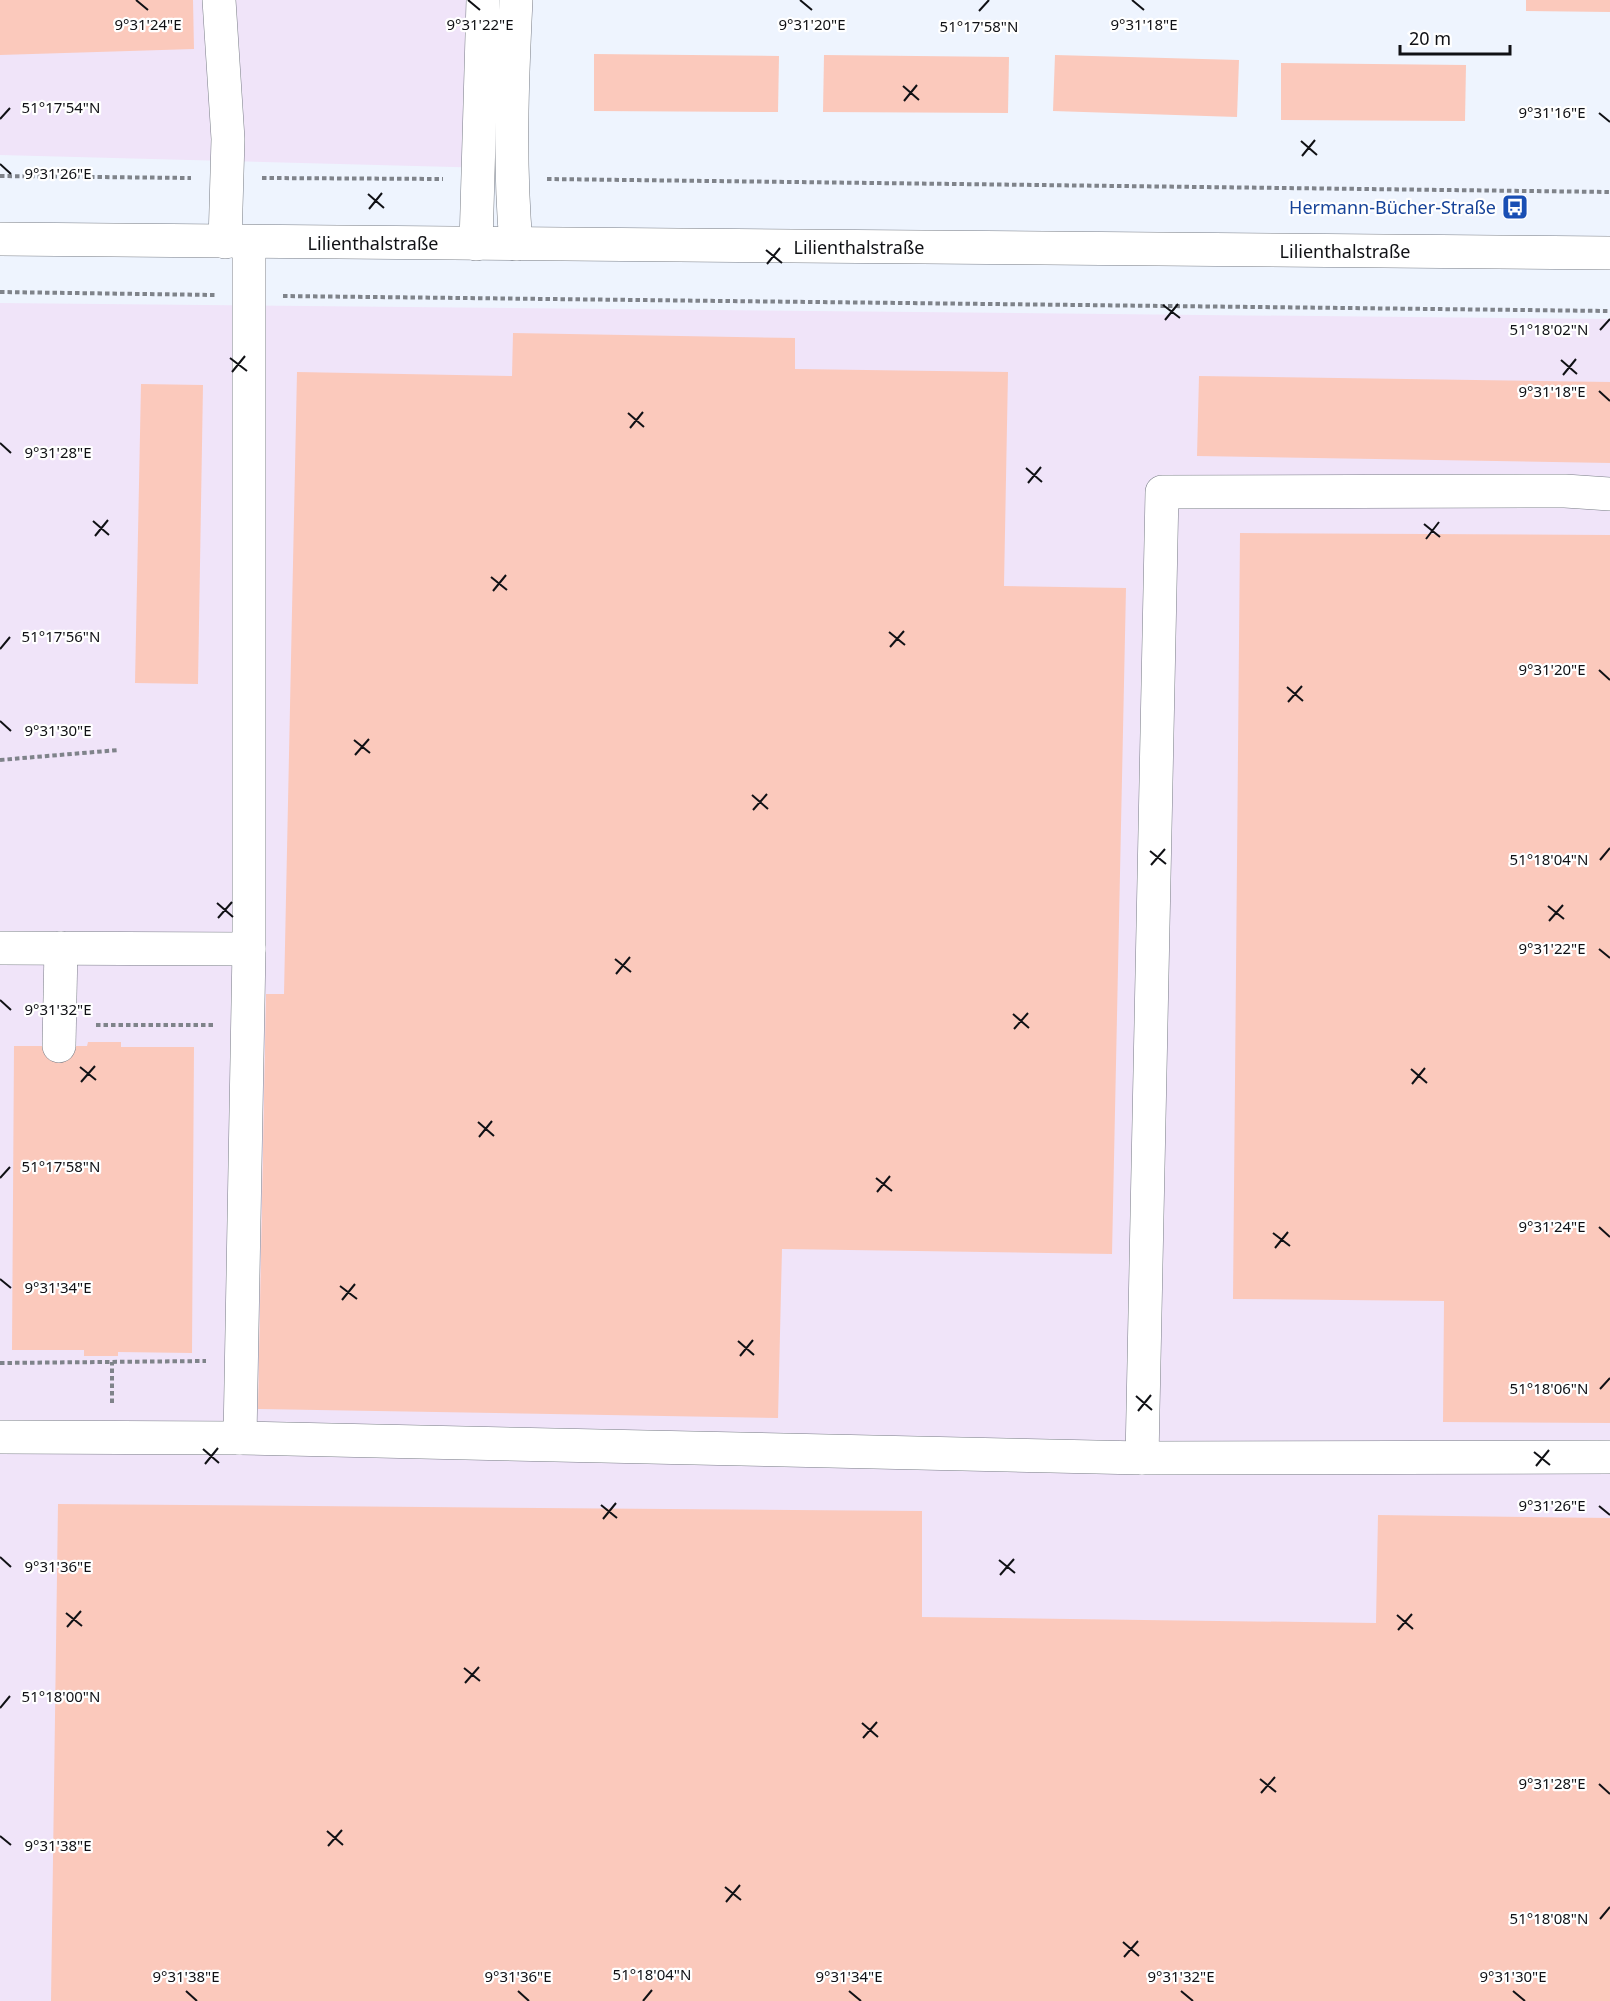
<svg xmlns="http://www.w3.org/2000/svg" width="1610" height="2001" viewBox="0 0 1610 2001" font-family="'Noto Sans',sans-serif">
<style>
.industrial{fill:#f0e4f9}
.building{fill:#fbc9bc}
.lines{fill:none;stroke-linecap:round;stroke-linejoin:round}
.minor-casing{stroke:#787d86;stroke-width:34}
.major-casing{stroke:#787d86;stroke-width:34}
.path{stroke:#7f838a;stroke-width:4;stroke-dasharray:4.5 3;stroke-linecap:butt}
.minor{stroke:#fff;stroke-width:33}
.major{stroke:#fff;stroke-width:33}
.ticks{fill:none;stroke:#101115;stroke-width:2}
.labels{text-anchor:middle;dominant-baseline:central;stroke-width:4.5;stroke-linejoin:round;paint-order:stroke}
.transit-label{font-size:18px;fill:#164399;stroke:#fff;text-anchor:end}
.street-label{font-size:18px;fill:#101115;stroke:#fff}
.ticks-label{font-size:15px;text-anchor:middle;fill:#101115;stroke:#fff;stroke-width:4.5;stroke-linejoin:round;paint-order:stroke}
</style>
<rect width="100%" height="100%" fill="#eef4fe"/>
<g class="industrial">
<path d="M0 0H533L525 130 527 169 0 155Z"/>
<path d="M0 303 1610 319V2001H0Z"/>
</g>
<g class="building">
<path d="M0 0H193L194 49 0 55Z"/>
<path d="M1526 0H1610V12L1526 11Z"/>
<path d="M594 54 779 56 778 112 594 111Z"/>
<path d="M824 55 1009 57 1008 113 823 112Z"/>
<path d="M1055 55 1239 60 1237 117 1053 111Z"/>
<path d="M1281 63 1466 65 1465 121 1281 120Z"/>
<path d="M513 333 795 338V369L1008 372 1004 586 1126 588 1112 1254 782 1249 778 1418 258 1409 266 994H284L297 372 512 376Z"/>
<path d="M1199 376 1610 382V463L1197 456Z"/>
<path d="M141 384 203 385 198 684 135 683Z"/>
<path d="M1240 533 1610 535V1423L1443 1422 1444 1301 1233 1299Z"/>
<path d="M88 1042H121V1047H194L192 1353 118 1352V1356H84V1350H12L14 1046H87Z"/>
<path d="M58 1504 922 1511V1617L1376 1623 1378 1515 1610 1518V2001H51Z"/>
</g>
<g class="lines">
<defs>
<g id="minor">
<path d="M219 0 228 139 225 242"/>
<path d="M476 244 483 0"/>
<path d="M516 244C509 162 512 82 516 0"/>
<path d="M0 948 249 949"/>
<path d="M59 1046 61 948"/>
<path d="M0 1437 240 1438 1142 1458 1610 1457"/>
<path d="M240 1438 249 949V242"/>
<path d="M1142 1458 1162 492 1565 491 1610 494"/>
</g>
<path id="major" d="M0 239 1610 253"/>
</defs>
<use href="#minor" class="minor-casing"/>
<use href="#major" class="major-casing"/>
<g class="path">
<path d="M0 176 191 178"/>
<path d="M262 178 443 179"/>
<path d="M547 179 1610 192"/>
<path d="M0 292 215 295"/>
<path d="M283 296 1610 311"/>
<path d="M0 760 119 750"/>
<path d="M96 1025H214"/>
<path d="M0 1363 206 1361"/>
<path d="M112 1403V1362"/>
</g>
<use href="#minor" class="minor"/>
<use href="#major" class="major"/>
</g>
<path class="ticks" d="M136 0 148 10M468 0 480 10M800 0 812 10M1132 0 1144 10M979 11 989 0M903 86 919 100M904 101 917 85M1599 113 1610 122M0 119 10 108M1301 141 1317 155M1302 156 1315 140M0 164 11 174M368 194 384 208M369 209 382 193M766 250 782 263M767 264 780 248M1163 305 1180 318M1165 320 1178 304M1600 330 1610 319M230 358 247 371M1561 360 1577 374M232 372 245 356M1563 375 1576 359M1599 391 1610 401M628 413 644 427M630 428 643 412M0 443 11 453M1026 468 1042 482M1028 483 1041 467M93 521 109 535M1424 524 1440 537M95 536 108 520M1426 539 1439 522M491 577 507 590M493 591 506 575M889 632 905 645M890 647 904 631M0 649 10 637M1599 670 1610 680M1287 687 1303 701M1288 702 1302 686M0 721 11 731M354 740 370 753M355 755 369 739M752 795 768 809M753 810 767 794M1150 851 1166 864M1600 860 1610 848M1151 865 1165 849M217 903 233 917M1548 906 1564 919M218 918 232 902M1549 921 1563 905M1599 949 1610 958M615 959 631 972M616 974 630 957M0 1000 11 1010M1013 1014 1029 1028M1014 1029 1028 1013M80 1067 96 1080M1411 1069 1427 1083M81 1082 95 1066M1412 1084 1425 1068M478 1122 494 1136M479 1137 492 1121M0 1178 10 1167M876 1178 892 1191M877 1192 890 1176M1599 1227 1610 1237M1273 1233 1290 1246M1275 1248 1288 1232M0 1279 11 1288M340 1286 357 1299M342 1300 355 1284M738 1341 754 1355M740 1356 753 1340M1600 1389 1610 1378M1136 1396 1152 1410M1138 1411 1151 1395M203 1449 219 1463M1534 1452 1550 1465M205 1464 218 1448M1536 1466 1549 1450M601 1505 617 1518M1599 1506 1610 1515M603 1519 616 1503M0 1557 11 1567M999 1560 1015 1573M1000 1575 1014 1559M66 1613 82 1626M1397 1615 1413 1629M67 1627 81 1611M1398 1630 1412 1614M464 1668 480 1681M465 1683 479 1667M0 1708 10 1696M862 1723 878 1737M863 1738 877 1722M1260 1779 1276 1792M1599 1784 1610 1794M1261 1793 1275 1777M327 1831 343 1845M0 1836 11 1845M328 1846 342 1830M725 1887 741 1900M726 1902 740 1885M1600 1919 1610 1907M1123 1942 1139 1956M1124 1957 1138 1941M186 1991 197 2001M518 1991 529 2001M849 1991 861 2001M1181 1991 1193 2001M1513 1991 1525 2001M643 2001 652 1990"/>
<defs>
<symbol id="bus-square" viewBox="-11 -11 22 22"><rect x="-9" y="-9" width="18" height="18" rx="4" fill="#1a4fb4" stroke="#fff"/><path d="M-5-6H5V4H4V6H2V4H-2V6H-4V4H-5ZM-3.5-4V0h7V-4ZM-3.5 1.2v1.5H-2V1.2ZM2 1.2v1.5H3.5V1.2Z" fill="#fff"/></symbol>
</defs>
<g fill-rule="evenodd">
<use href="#bus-square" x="1500" y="192" width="30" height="30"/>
</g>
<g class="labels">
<g class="transit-label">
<text x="1496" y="207">Hermann-Bücher-Straße</text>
</g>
<g class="street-label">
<text x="373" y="243">Lilienthalstraße</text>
<text x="859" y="247">Lilienthalstraße</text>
<text x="1345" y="251">Lilienthalstraße</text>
</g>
</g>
<g class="ticks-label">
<text x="148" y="30">9°31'24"E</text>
<text x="480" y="30">9°31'22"E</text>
<text x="812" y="30">9°31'20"E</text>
<text x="1144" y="30">9°31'18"E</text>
<text x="979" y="32">51°17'58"N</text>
<text x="61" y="113">51°17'54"N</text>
<text x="1552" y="118">9°31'16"E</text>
<text x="58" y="179">9°31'26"E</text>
<text x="1549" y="335">51°18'02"N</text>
<text x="1552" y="397">9°31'18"E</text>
<text x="58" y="458">9°31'28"E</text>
<text x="61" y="642">51°17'56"N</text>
<text x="1552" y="675">9°31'20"E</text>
<text x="58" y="736">9°31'30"E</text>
<text x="1549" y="865">51°18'04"N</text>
<text x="1552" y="954">9°31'22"E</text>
<text x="58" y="1015">9°31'32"E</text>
<text x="61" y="1172">51°17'58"N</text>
<text x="1552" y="1232">9°31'24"E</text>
<text x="58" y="1293">9°31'34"E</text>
<text x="1549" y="1394">51°18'06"N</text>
<text x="1552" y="1511">9°31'26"E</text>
<text x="58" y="1572">9°31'36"E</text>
<text x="61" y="1702">51°18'00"N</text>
<text x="1552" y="1789">9°31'28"E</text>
<text x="58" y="1851">9°31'38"E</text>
<text x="1549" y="1924">51°18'08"N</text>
<text x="652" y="1980">51°18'04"N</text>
<text x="186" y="1982">9°31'38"E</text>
<text x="518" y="1982">9°31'36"E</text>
<text x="849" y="1982">9°31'34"E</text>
<text x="1181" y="1982">9°31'32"E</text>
<text x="1513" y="1982">9°31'30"E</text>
</g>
<path d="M1400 45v9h110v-9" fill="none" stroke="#101115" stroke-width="3"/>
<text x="1409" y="45" font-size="18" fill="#101115" stroke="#ffffff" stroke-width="4.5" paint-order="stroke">20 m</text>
</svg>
